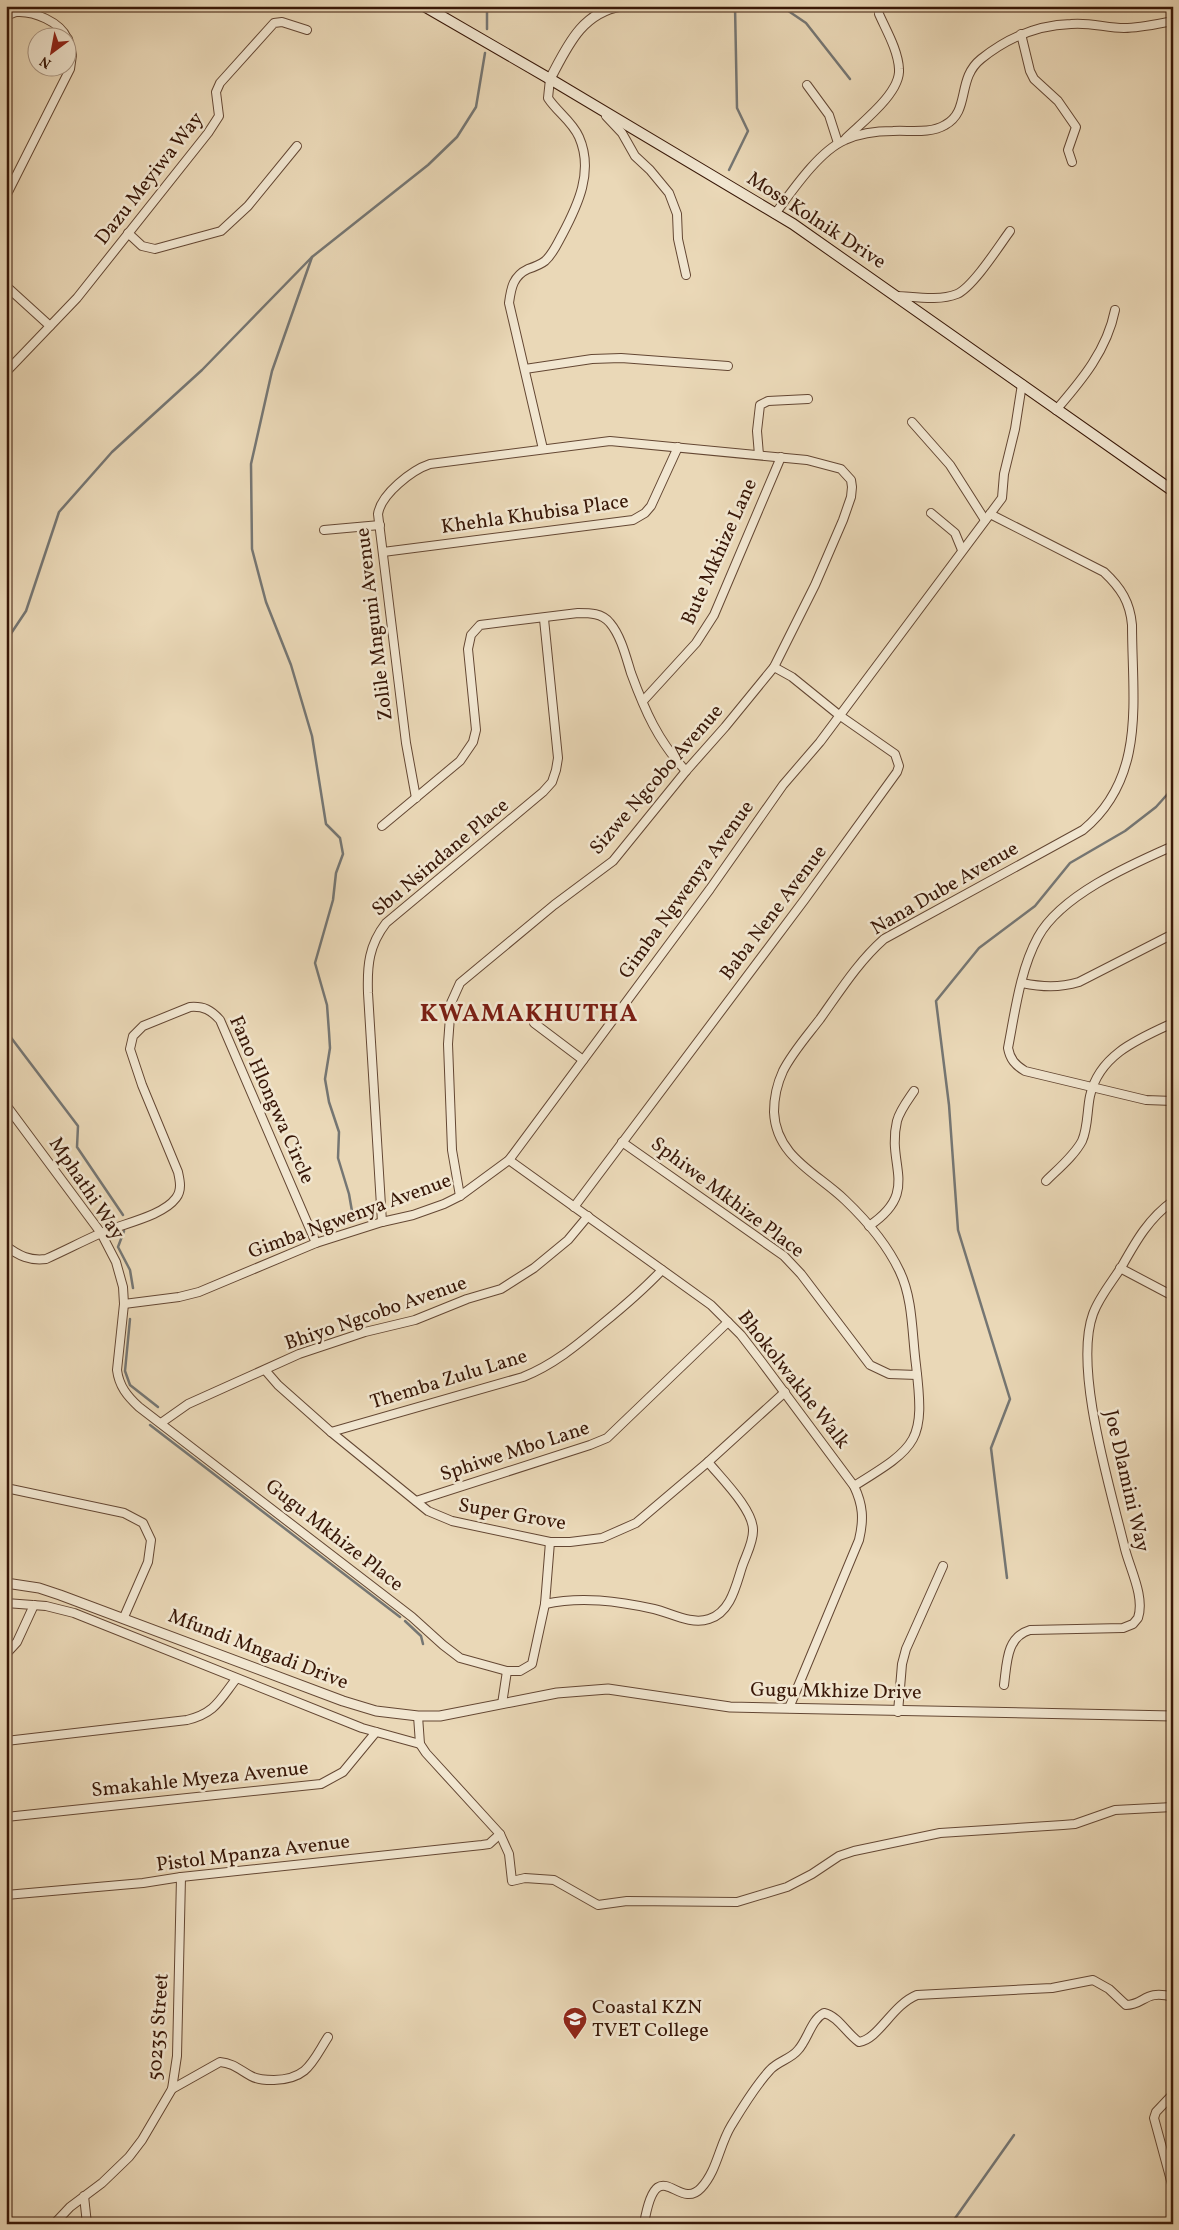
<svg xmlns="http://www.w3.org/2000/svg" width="1179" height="2230" viewBox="0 0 1179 2230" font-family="Vollkorn,serif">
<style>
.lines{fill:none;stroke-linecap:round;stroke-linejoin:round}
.stream{stroke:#757673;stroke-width:2.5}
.minor-casing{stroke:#644733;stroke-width:10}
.tertiary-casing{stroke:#644733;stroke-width:11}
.secondary-casing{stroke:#381707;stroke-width:12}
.minor{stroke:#f1e6d0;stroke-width:8}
.tertiary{stroke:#f1e6d0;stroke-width:9}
.secondary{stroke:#f1e6d0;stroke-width:10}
.labels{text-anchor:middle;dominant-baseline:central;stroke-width:5;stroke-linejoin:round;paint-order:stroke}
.street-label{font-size:20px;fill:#381707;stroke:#f1e6d0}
.poi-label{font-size:20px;fill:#381707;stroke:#f1e6d0;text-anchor:start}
.district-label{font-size:25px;font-weight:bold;letter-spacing:1px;fill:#7a1f14;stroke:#f1e6d0}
</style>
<rect width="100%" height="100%" fill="#ead8b7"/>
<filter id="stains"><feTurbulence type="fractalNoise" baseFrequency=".004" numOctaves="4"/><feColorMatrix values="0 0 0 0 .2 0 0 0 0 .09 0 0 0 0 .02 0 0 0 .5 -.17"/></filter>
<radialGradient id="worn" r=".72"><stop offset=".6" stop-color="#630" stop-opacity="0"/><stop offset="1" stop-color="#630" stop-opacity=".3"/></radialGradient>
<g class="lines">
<g class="stream">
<path d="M487 6V29"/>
<path d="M781 6 806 23 850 79"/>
<path d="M729 170 748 131 737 108 735 6"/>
<path d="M312 257 272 371 251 464 252 549 266 602 291 665 312 736 326 824 340 838 343 854 336 873 333 900 315 963 327 1005 329 1032 330 1048 325 1079 329 1102 339 1132 338 1158 349 1194 353 1217"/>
<path d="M6 641 26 611 59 512 112 452 202 370 312 257 428 165 457 137 476 107 485 53"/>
<path d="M6 1031 78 1126 77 1147 123 1215"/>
<path d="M124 1231 118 1247 130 1270 133 1288"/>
<path d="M130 1319 125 1371 130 1385 158 1407"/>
<path d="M150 1425 400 1617"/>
<path d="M1007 1578 991 1448 1010 1399 958 1230 949 1105 936 1001 979 948 1035 906 1070 863 1125 831 1156 807 1173 788"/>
<path d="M405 1621 421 1636 423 1644"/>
<path d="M951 2224 1014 2135"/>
</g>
<defs>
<g id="minor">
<path d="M6 16C10 15 13 12 17 12 34 11 60 22 67 38"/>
<path d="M1021 34 1030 71 1034 79 1058 101 1076 127 1068 150 1072 162"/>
<path d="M807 85 829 115 838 143"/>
<path d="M606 116 622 133 635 156 650 170 669 193 677 214 678 239 686 275"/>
<path d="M846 138C861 123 901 93 899 69 898 50 886 30 879 14"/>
<path d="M6 196 70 69 72 55 68 39"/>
<path d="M775 214C792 191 819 151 845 140 860 133 876 131 893 131 909 130 930 134 945 125 971 111 956 79 981 59 1007 38 1038 25 1071 24 1089 22 1107 28 1124 28 1140 28 1157 24 1173 21"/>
<path d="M128 233 142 246 155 249 221 231 248 206 297 146"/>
<path d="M6 286 50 326"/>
<path d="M898 296C916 297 940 301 957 294 973 287 999 246 1010 231"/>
<path d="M525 369 592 359 621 358 728 366"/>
<path d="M6 372 77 298 208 133 219 116 216 92 220 83 274 23 282 22 307 30"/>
<path d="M1056 410C1082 380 1107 350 1115 310"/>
<path d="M912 422 950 465 985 520"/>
<path d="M543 449 509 303C511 288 513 276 528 269 534 267 540 265 545 261 553 254 557 244 562 235 578 205 594 171 579 137 572 121 557 112 548 98L550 79"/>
<path d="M759 455 757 431 760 405 768 401 808 399"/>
<path d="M931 513 955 533 962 550"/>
<path d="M324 530 380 525"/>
<path d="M383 552 633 520 645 513 651 506 678 447"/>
<path d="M643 701 696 643 714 615 781 457"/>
<path d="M416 798 406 743 378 514C381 494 412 470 430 464L610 441 807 460 841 469 851 480 852 487 851 497 843 520 815 585 774 667 725 727 686 771 613 861 554 905 460 983 451 1003 448 1044 452 1150 460 1196"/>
<path d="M382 826 460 761 473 742 476 730 468 649 471 635 480 625 578 613C590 613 602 613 610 623 621 636 626 657 631 673 645 711 658 741 686 771"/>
<path d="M1173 846C1130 865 1061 895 1038 937 1020 970 1015 1012 1008 1048 1010 1059 1015 1065 1025 1071L1146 1100 1173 1101"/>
<path d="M1022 983C1042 987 1059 988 1079 982L1173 934"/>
<path d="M534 1023 583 1060"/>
<path d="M6 1105 101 1233 116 1262 123 1287 124 1304 117 1370C119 1386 127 1396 139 1407L412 1617 443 1645 460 1658 507 1671H520L532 1664 545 1604 550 1542"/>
<path d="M622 1142 784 1256 801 1274 870 1365 889 1374 917 1375"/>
<path d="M509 1160 711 1305 741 1335 761 1361 854 1486C863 1505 864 1519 859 1540L789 1708"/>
<path d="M1046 1181C1058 1169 1074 1156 1082 1141 1088 1128 1087 1110 1090 1096 1099 1055 1138 1039 1173 1023"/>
<path d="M574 1207 805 899 897 772 899 766 895 754 839 715 792 677 774 667"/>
<path d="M382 1222 368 993C367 965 369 945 386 923L543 792 552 782 556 770 558 758 544 619"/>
<path d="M869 1226C921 1191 886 1166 897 1121 900 1110 908 1100 914 1091"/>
<path d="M6 1246C19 1256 30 1261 46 1259 64 1251 81 1242 99 1234 120 1224 162 1217 176 1198 182 1190 180 1181 178 1172L142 1085 130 1049 133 1036 143 1026 190 1007C204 1006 211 1010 220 1020L316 1243"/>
<path d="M1120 1268 1173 1296"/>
<path d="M124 1304 179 1297 199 1292 316 1243 382 1222 413 1215 444 1204 460 1196 509 1160 710 889 783 785 820 742 1002 498 1004 474 1015 429 1022 384"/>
<path d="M265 1370 278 1385 331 1432 428 1511 452 1521 550 1542H570L602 1538 636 1523 708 1462 785 1392"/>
<path d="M161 1423 188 1404 299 1354 365 1332 415 1320 467 1299 501 1289 534 1268 568 1240 588 1216"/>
<path d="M331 1432 523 1377C553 1365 576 1346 601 1325 622 1308 643 1290 662 1270"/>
<path d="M854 1486C919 1446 925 1441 916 1365 912 1335 913 1299 900 1272 888 1246 866 1220 845 1200 817 1173 776 1157 774 1112 774 1098 777 1084 783 1071 792 1053 807 1036 820 1019 840 991 858 962 884 939L1083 830C1147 777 1132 699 1132 625 1130 602 1121 588 1104 572L990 514"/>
<path d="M6 1488 124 1513 143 1523 151 1540 148 1562 124 1617"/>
<path d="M416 1501 590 1445 607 1438 728 1322"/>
<path d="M6 1603 46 1606 74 1613 362 1728 420 1744"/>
<path d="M545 1604C581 1596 618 1601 654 1609 671 1613 691 1625 709 1619 731 1612 736 1585 742 1567 746 1555 753 1543 753 1531 754 1510 721 1478 708 1462"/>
<path d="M6 1654 17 1642 34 1605"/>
<path d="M1004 1685C1007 1663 1006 1637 1030 1630L1123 1628 1133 1624 1138 1618C1145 1597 1130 1569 1125 1549 1111 1490 1073 1369 1093 1314 1099 1297 1112 1282 1122 1266 1136 1241 1149 1218 1173 1201"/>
<path d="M502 1704 507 1671"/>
<path d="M898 1712 902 1664 906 1649 943 1566"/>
<path d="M418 1716 420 1744 426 1753 500 1834 509 1854 512 1881 525 1878 554 1880 598 1905 627 1901 737 1902 787 1887 812 1874 839 1856 854 1851 940 1833 1063 1825 1075 1824 1115 1810 1173 1807"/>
<path d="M6 1741 187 1720C215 1713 219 1701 236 1679"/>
<path d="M6 1817 321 1784 343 1772 376 1732"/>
<path d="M6 1895 143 1883 181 1877 482 1845 489 1844 500 1834"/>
<path d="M172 2089 220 2062C233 2063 240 2070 251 2076 258 2080 266 2080 274 2080 308 2079 312 2062 328 2037"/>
<path d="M1173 2094 1156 2112 1154 2118 1173 2188"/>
<path d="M84 2196 87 2224"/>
<path d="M54 2224 70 2207 102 2183 129 2157 142 2140 172 2089 177 2056 181 1877"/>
<path d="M644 2224C657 2148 678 2213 701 2188 717 2171 719 2146 731 2126 742 2108 755 2086 770 2070 778 2061 791 2059 798 2050 808 2039 811 2020 824 2013 838 2016 847 2034 859 2042 879 2039 892 2005 917 1995L1052 1988 1093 1980 1109 1989 1126 2005C1145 2005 1144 1989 1173 1997"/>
</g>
<g id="tertiary">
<path d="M550 79C567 47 581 13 621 6"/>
<path d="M6 1583 39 1588 60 1595 343 1701 376 1711 418 1716H440L557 1693 608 1689 730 1707 1173 1716"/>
</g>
<path id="secondary" d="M424 6 550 79 793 224 1173 491"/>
</defs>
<use href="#minor" class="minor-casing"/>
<use href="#tertiary" class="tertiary-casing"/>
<use href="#secondary" class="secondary-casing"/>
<use href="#minor" class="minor"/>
<use href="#tertiary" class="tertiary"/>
<use href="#secondary" class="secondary"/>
</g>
<defs>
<symbol id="university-pin" viewBox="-11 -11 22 30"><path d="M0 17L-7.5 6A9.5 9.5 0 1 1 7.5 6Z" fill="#8f2418" stroke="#f1e6d0"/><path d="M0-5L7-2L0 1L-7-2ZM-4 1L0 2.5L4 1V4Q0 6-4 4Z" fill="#fff"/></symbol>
</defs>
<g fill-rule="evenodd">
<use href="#university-pin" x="561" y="2005" width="28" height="38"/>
</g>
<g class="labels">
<g class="street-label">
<text transform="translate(150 179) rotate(-52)">Dazu Meyiwa Way</text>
<text transform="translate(816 221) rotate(33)">Moss Kolnik Drive</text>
<text transform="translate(535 515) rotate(-8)">Khehla Khubisa Place</text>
<text transform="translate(720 552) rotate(-66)">Bute Mkhize Lane</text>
<text transform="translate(375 624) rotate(-97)">Zolile Mnguni Avenue</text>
<text transform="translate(657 780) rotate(-49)">Sizwe Ngcobo Avenue</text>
<text transform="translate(441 858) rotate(-40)">Sbu Nsindane Place</text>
<text transform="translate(945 889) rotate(-30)">Nana Dube Avenue</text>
<text transform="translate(687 890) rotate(-54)">Gimba Ngwenya Avenue</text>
<text transform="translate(774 913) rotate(-53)">Baba Nene Avenue</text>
<text transform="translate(271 1100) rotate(66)">Fano Hlongwa Circle</text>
<text transform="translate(86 1189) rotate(56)">Mphathi Way</text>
<text transform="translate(727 1198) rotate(37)">Sphiwe Mkhize Place</text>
<text transform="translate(350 1217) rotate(-20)">Gimba Ngwenya Avenue</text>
<text transform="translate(376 1314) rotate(-19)">Bhiyo Ngcobo Avenue</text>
<text transform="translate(449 1380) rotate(-17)">Themba Zulu Lane</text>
<text transform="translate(793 1380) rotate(52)">Bhokolwakhe Walk</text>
<text transform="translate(515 1452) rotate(-18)">Sphiwe Mbo Lane</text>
<text transform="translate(1126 1481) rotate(77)">Joe Dlamini Way</text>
<text transform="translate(512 1515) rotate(10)">Super Grove</text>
<text transform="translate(334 1536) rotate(38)">Gugu Mkhize Place</text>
<text transform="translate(258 1650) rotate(21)">Mfundi Mngadi Drive</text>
<text transform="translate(836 1692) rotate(1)">Gugu Mkhize Drive</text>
<text transform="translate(200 1780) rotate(-6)">Smakahle Myeza Avenue</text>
<text transform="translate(253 1854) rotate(-7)">Pistol Mpanza Avenue</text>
<text transform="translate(159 2027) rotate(-86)">50235 Street</text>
</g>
<g class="poi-label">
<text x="592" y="2008">Coastal KZN<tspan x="592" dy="23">TVET College</tspan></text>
</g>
<g class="district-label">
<text x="529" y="1014">KWAMAKHUTHA</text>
</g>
</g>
<rect width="1179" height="2230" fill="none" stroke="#ead8b7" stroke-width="25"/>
<rect x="8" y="8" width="1164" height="2215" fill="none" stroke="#381707" stroke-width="2.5"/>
<rect x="12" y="12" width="1154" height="2205" fill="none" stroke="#381707"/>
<g transform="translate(52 52) rotate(212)"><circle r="24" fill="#f1e6d0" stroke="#a79380"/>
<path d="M0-4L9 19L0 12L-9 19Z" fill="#8f2418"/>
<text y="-8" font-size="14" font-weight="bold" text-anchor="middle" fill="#381707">N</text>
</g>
<rect width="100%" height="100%" filter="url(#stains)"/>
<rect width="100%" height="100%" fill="url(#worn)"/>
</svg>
